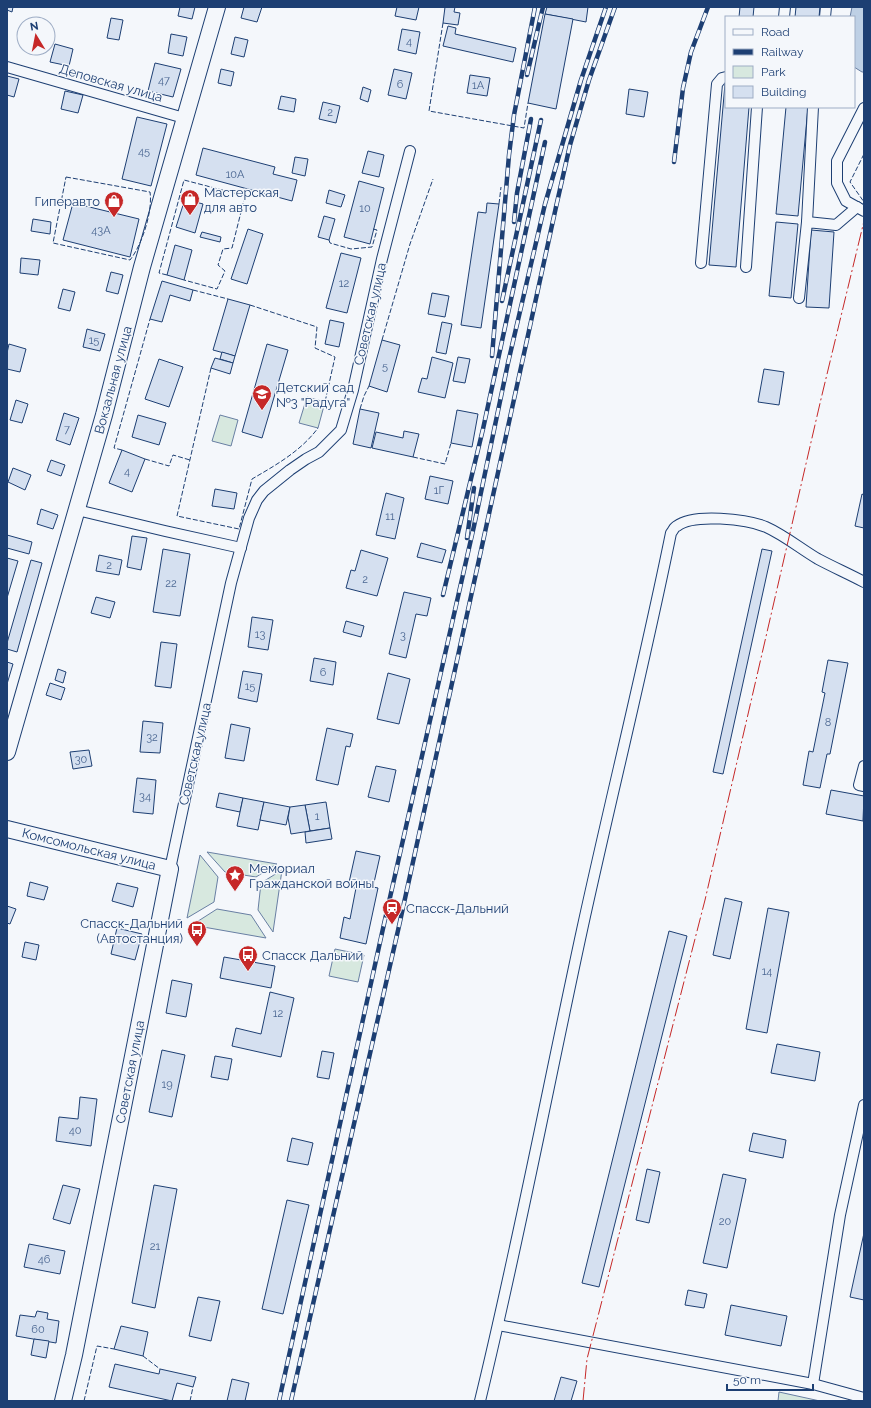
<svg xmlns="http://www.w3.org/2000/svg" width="871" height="1408" viewBox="0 0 871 1408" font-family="Raleway,sans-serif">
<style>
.green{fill:#d7e8df;stroke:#687fa3}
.water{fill:#bed0e5;stroke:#687fa3}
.building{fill:#d5e0f0;stroke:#1d3f73}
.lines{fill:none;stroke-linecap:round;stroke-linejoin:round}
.minor-casing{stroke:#1d3f73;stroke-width:12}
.primary-casing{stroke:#1d3f73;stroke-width:18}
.minor{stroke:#f4f7fb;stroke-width:10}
.primary{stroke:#f4f7fb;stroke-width:16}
.rail-casing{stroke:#1d3f73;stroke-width:4.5}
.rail{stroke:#f4f7fb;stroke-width:3;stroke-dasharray:9;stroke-linecap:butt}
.fence{stroke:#1d3f73;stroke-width:1;stroke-dasharray:5 2;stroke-linecap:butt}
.power{stroke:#c62828;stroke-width:1;stroke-dasharray:14 3 2 3;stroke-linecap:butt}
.labels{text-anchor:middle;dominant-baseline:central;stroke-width:3;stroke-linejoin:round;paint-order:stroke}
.number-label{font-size:11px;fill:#4b6792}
.street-label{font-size:13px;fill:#1d3f73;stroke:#f4f7fb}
.poi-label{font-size:13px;fill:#1d3f73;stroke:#f4f7fb;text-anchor:start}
</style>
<rect width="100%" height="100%" fill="#f4f7fb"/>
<g class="green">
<path d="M307 397 325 402 318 428 299 423Z"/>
<path d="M220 415 238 420 231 446 212 441Z"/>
<path d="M207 852 277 864 256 877 225 872Z"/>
<path d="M200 855 218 877 214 902 187 918Z"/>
<path d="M282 870 273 932 258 910 261 883Z"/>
<path d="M217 909 251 915 266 938 192 925Z"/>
<path d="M335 949 364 955 358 982 329 976Z"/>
<path d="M779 1392 820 1401H778Z"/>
</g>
<path class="water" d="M852 7H864V72H862L854 67V17H850Z"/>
<g class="building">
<path d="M7 7H13L12 12 7 10Z"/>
<path d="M180 7H195L192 19 178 16Z"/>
<path d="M244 7H262L257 22 241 18Z"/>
<path d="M397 7H419L416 20 395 16Z"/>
<path d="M445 7H455L454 12 460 13 458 25 443 23Z"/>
<path d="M547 7H588L586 22 545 14Z"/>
<path d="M740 7H754L753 17H739Z"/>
<path d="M796 7H820L819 17H795Z"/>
<path d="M545 14 573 19 556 109 528 103Z"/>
<path d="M111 18 123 20 119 40 107 38Z"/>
<path d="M448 26 456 28 455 34 516 48 513 62 443 46Z"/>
<path d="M402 29 420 32 416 54 398 50Z"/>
<path d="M171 34 187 37 183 56 168 53Z"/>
<path d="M235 37 248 40 244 57 231 54Z"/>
<path d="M55 44 73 49 69 66 50 62Z"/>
<path d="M155 63 181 69 173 97 148 91Z"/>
<path d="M221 69 234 72 231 86 218 83Z"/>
<path d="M394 69 412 73 406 99 388 95Z"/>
<path d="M470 75 490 78 487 96 467 93Z"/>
<path d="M7 76 19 79 14 97 7 95Z"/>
<path d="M725 84 726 107H749L736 267 709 265Z"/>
<path d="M363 87 371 90 368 102 360 99Z"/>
<path d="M629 89 648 92 644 117 626 114Z"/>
<path d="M65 91 83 95 78 113 61 109Z"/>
<path d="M281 96 296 99 294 112 278 109Z"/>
<path d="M323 102 340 106 336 123 319 119Z"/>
<path d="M786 107H808L798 216 776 214Z"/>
<path d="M137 117 167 124 151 186 122 179Z"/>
<path d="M203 148 275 167 273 174 297 180 292 201 196 175Z"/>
<path d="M368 151 384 155 379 177 362 173Z"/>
<path d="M295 157 308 159 305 176 292 173Z"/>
<path d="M359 181 384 188 370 244 344 237Z"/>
<path d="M329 190 345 195 341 207 326 203Z"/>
<path d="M185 199 203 204 195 233 176 227Z"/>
<path d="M73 203 139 219 130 257 63 240Z"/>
<path d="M487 203 499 204 481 328 461 325 478 212 486 213Z"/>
<path d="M324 216 335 219 329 240 318 237Z"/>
<path d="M33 219 51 222 50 234 31 231Z"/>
<path d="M776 222 798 224 791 298 769 296Z"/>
<path d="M248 229 263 234 247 284 231 279Z"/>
<path d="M811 230 834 232 829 308 806 307Z"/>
<path d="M202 232 221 237 220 242 200 237Z"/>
<path d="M175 245 192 250 184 280 167 275Z"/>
<path d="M341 253 361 258 347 313 326 308Z"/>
<path d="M21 258 40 260 38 275 20 273Z"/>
<path d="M111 272 123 275 118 294 106 291Z"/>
<path d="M162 281 193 290 190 301 170 295 162 322 150 319Z"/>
<path d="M63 289 75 292 70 311 58 308Z"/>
<path d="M432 293 449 296 445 317 428 314Z"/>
<path d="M228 299 250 305 235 356 213 350Z"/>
<path d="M330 320 344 323 339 347 325 344Z"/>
<path d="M442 322 452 324 446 354 436 352Z"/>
<path d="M87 329 105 334 100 351 83 347Z"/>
<path d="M382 340 400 345 387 392 369 386Z"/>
<path d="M9 344 26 349 20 372 7 369V353Z"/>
<path d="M267 344 288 350 262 438 242 432Z"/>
<path d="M222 352 235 356 233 363 220 359Z"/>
<path d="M432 357 453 363 445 398 418 392 422 378 427 379Z"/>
<path d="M458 357 470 359 465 383 453 381Z"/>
<path d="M215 358 233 363 230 374 211 368Z"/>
<path d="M159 359 183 367 169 407 145 399Z"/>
<path d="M764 369 784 372 779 405 758 402Z"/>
<path d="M16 400 28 404 22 423 10 420Z"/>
<path d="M360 409 379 413 371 448 353 444Z"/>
<path d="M457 410 478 414 472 447 451 443Z"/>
<path d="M64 413 79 418 70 445 56 440Z"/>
<path d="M138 415 166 423 159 445 132 437Z"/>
<path d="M404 431 419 434 413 457 372 448 376 432 403 438Z"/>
<path d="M122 450 145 459 132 492 109 483Z"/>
<path d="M51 460 65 465 61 476 47 471Z"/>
<path d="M13 468 31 475 25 490 8 482Z"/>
<path d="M430 476 453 481 448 504 425 499Z"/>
<path d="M215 489 237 493 234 509 212 506Z"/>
<path d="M386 493 404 498 395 539 376 535Z"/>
<path d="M862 494 864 495V528L855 526Z"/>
<path d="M41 509 58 515 53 529 37 524Z"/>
<path d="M7 535 32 542 29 554 7 548Z"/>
<path d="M132 536 147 538 141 570 127 567Z"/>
<path d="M421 543 446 550 442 563 417 557Z"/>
<path d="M163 549 190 554 180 616 153 612Z"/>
<path d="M762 549 772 551 723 774 713 772Z"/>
<path d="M361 550 388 558 377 596 346 588 351 570 355 571Z"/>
<path d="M99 555 122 560 119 575 96 571Z"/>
<path d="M7 558 18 561 7 598Z"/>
<path d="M31 560 42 563 17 652 7 649V643Z"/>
<path d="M404 592 431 598 427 616 416 614 406 658 389 654Z"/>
<path d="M96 597 115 602 110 618 91 613Z"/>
<path d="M252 617 273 620 268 650 248 647Z"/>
<path d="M346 621 364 626 361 637 343 632Z"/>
<path d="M161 642 177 644 171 688 155 686Z"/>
<path d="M314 658 336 662 333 685 310 681Z"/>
<path d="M828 660 848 663 830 754H827L820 788 803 785 809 751 813 752 825 693 822 692Z"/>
<path d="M7 662 13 664 7 684Z"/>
<path d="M58 669 66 672 63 683 55 680Z"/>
<path d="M243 671 262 674 257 702 238 698Z"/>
<path d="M388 673 410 679 399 724 377 719Z"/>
<path d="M50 683 65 688 61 700 46 695Z"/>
<path d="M143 721 163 723 160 753 140 752Z"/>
<path d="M231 724 250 728 244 761 225 758Z"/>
<path d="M327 728 353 734 350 747 346 746 338 785 316 780Z"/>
<path d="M89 750 92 766 73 769 70 752Z"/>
<path d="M376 766 396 770 389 802 368 797Z"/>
<path d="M137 778 156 780 153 814 133 812Z"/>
<path d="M831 790 864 796 863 821 826 814Z"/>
<path d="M219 793 243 798 240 812 216 807Z"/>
<path d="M243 798 264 802 258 830 237 826Z"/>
<path d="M264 802 290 807 286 825 260 820Z"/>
<path d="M326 802 330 828 310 831 305 805Z"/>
<path d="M305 805 310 831 291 834 288 818 290 807Z"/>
<path d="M330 828 332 839 306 843 305 832Z"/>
<path d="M356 851 380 856 373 887 378 888 366 944 340 938 344 917 350 919 356 888 348 887Z"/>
<path d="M30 882 48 887 44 900 27 896Z"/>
<path d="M117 883 138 888 133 907 112 901Z"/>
<path d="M725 898 742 902 730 959 713 955Z"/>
<path d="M7 906 16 909 10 924 7 923Z"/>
<path d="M768 908 789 912 767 1033 746 1029Z"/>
<path d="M117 928 142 934 135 960 111 954Z"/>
<path d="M669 931 687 936 599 1287 582 1283Z"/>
<path d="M25 942 39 945 36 960 22 957Z"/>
<path d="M224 957 275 966 271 988 220 978Z"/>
<path d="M172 980 192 984 186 1017 166 1013Z"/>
<path d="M270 992 294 998 281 1057 232 1046 236 1028 261 1034Z"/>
<path d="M777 1044 820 1052 815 1081 771 1073Z"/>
<path d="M162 1050 185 1055 172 1117 149 1112Z"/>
<path d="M322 1051 334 1053 329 1079 317 1077Z"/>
<path d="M215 1056 232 1059 228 1080 211 1077Z"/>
<path d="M80 1097 97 1099 91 1146 56 1141 59 1117 78 1119Z"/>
<path d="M753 1133 786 1140 783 1158 749 1151Z"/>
<path d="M292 1138 313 1143 308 1165 287 1161Z"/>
<path d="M647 1169 660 1172 649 1223 636 1220Z"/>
<path d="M723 1174 746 1179 727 1268 703 1263Z"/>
<path d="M63 1185 80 1189 70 1224 53 1219Z"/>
<path d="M154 1185 177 1189 155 1308 132 1303Z"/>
<path d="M287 1200 309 1205 283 1314 262 1309Z"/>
<path d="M864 1233V1300L850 1297Z"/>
<path d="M29 1244 65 1251 60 1274 24 1267Z"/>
<path d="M688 1290 707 1294 704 1308 685 1305Z"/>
<path d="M198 1297 220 1301 211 1341 189 1336Z"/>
<path d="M731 1305 787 1316 781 1346 725 1335Z"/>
<path d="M37 1311 48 1313 47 1319 59 1321 56 1343 16 1336 20 1315 35 1317Z"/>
<path d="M121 1326 148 1332 143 1356 114 1349Z"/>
<path d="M34 1339 49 1341 46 1358 31 1355Z"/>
<path d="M115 1364 159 1374 160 1369 196 1377 193 1387 177 1383 172 1401 109 1387Z"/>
<path d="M561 1377 577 1381 571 1401H554Z"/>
<path d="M232 1379 249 1383 245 1401H227Z"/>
</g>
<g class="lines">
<defs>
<g id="minor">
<path d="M784 17 785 7"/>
<path d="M825 17 826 7"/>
<path d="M7 67 184 118"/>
<path d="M864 108 837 161V183L846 201 864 211"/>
<path d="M807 222 813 107"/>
<path d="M701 263 717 84 722 78 726 77"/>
<path d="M746 267 757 107"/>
<path d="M799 298 807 222 836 225 857 207"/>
<path d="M77 510 165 531 241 548"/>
<path d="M864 766 859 785 864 786"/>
<path d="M170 869 231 583 249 518 257 500 264 491 290 470 306 459 319 452 341 430 353 390 382 259 410 151"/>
<path d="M864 1105 840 1215 813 1384 864 1398"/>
<path d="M498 1325 813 1384"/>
<path d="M480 1401C518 1245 548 1087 582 930 611 797 644 666 671 533 673 531 674 527 677 526 693 513 747 519 766 527 784 535 801 549 818 559 833 567 849 574 864 582"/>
</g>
<g id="primary">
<path d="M7 752 104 415 142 267 217 7"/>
<path d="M7 829 170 869 74 1355 63 1401"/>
</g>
</defs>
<use href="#minor" class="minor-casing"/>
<use href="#primary" class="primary-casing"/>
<use href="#minor" class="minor"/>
<use href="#primary" class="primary"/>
<defs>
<g id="rail">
<path d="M527 75 543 7"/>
<path d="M674 162 683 88 691 52 708 7"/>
<path d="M514 222 517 193 531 119"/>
<path d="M502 301 541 120"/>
<path d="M492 356 509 155 514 115 535 7"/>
<path d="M467 538 474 488"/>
<path d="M443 595 483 429 545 142"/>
<path d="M279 1401 384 924 474 526 508 363 545 204 581 80 606 7"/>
<path d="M291 1401 399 926 556 207 570 145 589 80 615 7"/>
</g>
</defs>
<use href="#rail" class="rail-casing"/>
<use href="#rail" class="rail"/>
<g class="fence">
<path d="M443 23 429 111 524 128 528 103"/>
<path d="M864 154 850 182 864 202"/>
<path d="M66 177 150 192C153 211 142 245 130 260L53 243Z"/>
<path d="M499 204 501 187"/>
<path d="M329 240 330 243 351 249 372 247 377 230 373 229"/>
<path d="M167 275 159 273 184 180 245 196 232 248 223 249 218 265 225 271 217 289 184 280"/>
<path d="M193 290 228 299"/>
<path d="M250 305 317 327 315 348 335 357 325 402"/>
<path d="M382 340 410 244 433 179"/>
<path d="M211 368 177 516 239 529 252 479C276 465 301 451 318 428"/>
<path d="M360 409 364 396 369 386"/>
<path d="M122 450 114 448 150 319"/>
<path d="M413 457 445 464 451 443"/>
<path d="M145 459 169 466 173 455 190 460"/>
<path d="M143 1356 160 1369"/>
<path d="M84 1401 97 1346 114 1349"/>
<path d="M190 1401 193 1387"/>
</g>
<path class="power" d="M583 1401 587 1359 705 900 821 399 864 221"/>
</g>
<defs>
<symbol id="shop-pin" viewBox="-11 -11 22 30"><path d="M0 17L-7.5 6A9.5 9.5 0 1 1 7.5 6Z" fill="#c62828" stroke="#f4f7fb"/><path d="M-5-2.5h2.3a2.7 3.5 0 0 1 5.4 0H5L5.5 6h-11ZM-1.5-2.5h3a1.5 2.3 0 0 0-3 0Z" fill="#fff"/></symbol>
<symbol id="school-pin" viewBox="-11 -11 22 30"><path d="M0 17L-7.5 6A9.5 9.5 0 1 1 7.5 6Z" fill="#c62828" stroke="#f4f7fb"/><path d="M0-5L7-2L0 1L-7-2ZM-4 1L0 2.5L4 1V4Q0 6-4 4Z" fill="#fff"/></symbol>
<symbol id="sight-pin" viewBox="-11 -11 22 30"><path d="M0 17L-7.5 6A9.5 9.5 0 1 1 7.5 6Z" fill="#c62828" stroke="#f4f7fb"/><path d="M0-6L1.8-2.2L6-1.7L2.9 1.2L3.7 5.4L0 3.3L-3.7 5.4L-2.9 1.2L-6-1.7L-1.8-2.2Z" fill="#fff"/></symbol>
<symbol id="station-pin" viewBox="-11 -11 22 30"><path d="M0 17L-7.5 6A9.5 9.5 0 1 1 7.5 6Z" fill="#c62828" stroke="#f4f7fb"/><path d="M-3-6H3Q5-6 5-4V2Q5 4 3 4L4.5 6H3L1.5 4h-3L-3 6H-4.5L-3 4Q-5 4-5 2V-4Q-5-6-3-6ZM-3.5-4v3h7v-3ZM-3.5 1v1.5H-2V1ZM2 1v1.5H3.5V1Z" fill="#fff"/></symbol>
<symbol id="bus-pin" viewBox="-11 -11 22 30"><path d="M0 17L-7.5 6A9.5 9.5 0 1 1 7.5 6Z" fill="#c62828" stroke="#f4f7fb"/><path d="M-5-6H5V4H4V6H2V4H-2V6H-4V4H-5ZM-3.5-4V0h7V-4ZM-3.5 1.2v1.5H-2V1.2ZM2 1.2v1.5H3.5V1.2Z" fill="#fff"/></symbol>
</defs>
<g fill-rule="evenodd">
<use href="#shop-pin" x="179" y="188" width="22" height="30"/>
<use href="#shop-pin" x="103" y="190" width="22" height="30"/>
<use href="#school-pin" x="251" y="383" width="22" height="30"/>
<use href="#sight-pin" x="224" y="864" width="22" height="30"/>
<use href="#station-pin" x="381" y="897" width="22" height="30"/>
<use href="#bus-pin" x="186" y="919" width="22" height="30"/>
<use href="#bus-pin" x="237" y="944" width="22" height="30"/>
</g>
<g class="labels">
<g class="number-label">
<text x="409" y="41">4</text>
<text x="164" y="80">47</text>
<text x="400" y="84">6</text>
<text x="478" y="85">1А</text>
<text x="330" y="112">2</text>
<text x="144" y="151">45</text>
<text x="235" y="174">10А</text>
<text x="365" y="208">10</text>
<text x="101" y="230">43А</text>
<text x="344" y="283">12</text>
<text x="94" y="340">15</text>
<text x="385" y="366">5</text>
<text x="67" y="429">7</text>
<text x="127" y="471">4</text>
<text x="439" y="490">1Г</text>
<text x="390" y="516">11</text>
<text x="109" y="565">2</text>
<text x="365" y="579">2</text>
<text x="171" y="583">22</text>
<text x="260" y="634">13</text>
<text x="403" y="635">3</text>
<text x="323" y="672">6</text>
<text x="250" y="686">15</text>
<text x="828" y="722">8</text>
<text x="152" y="737">32</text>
<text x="81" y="759">30</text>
<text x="145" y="796">34</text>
<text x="317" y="816">1</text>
<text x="767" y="971">14</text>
<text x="278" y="1013">12</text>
<text x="167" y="1084">19</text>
<text x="75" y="1130">40</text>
<text x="725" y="1221">20</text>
<text x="155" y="1246">21</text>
<text x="44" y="1259">46</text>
<text x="38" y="1329">60</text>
</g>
<g class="street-label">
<text transform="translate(111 83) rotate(16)">Деповская улица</text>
<text transform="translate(370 314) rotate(-77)">Советская улица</text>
<text transform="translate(113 380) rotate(-75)">Вокзальная улица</text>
<text transform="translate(195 754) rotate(-77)">Советская улица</text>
<text transform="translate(89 849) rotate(14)">Комсомольская улица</text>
<text transform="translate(130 1072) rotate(-79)">Советская улица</text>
</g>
<g class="poi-label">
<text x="204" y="192">Мастерская<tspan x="204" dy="15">для авто</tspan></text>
<text x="100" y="201" text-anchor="end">Гиперавто</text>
<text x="276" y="387">Детский сад<tspan x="276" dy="15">№3 "Радуга"</tspan></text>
<text x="249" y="868">Мемориал<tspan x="249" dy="15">Гражданской войны</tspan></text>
<text x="406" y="908">Спасск-Дальний</text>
<text x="183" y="923" text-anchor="end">Спасск-Дальний<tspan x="183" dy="15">(Автостанция)</tspan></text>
<text x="262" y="955">Спасск Дальний</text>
</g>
</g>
<rect width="871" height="1408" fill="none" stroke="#1d3f73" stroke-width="16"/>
<rect x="725" y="16" width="130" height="92" fill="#f4f7fb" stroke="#9eadc5"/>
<rect x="733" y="29" width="20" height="6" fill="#f4f7fb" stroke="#9eadc5"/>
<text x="761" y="36" font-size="12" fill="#1d3f73">Road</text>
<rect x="733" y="49" width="20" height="6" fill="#1d3f73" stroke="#9eadc5"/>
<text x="761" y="56" font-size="12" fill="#1d3f73">Railway</text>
<rect x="733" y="66" width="20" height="12" fill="#d7e8df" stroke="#9eadc5"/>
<text x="761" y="76" font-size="12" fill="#1d3f73">Park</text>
<rect x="733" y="86" width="20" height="12" fill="#d5e0f0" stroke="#9eadc5"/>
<text x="761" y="96" font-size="12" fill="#1d3f73">Building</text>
<g transform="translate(36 36) rotate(350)"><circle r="19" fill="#f4f7fb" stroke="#9eadc5"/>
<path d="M0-3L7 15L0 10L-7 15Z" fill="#c62828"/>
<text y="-6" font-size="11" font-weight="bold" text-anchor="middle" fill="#1d3f73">N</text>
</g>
<path d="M727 1384v6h86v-6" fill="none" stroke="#1d3f73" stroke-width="2"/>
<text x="733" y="1384" font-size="12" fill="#1d3f73" stroke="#f4f7fb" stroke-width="3" paint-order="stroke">50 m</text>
</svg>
